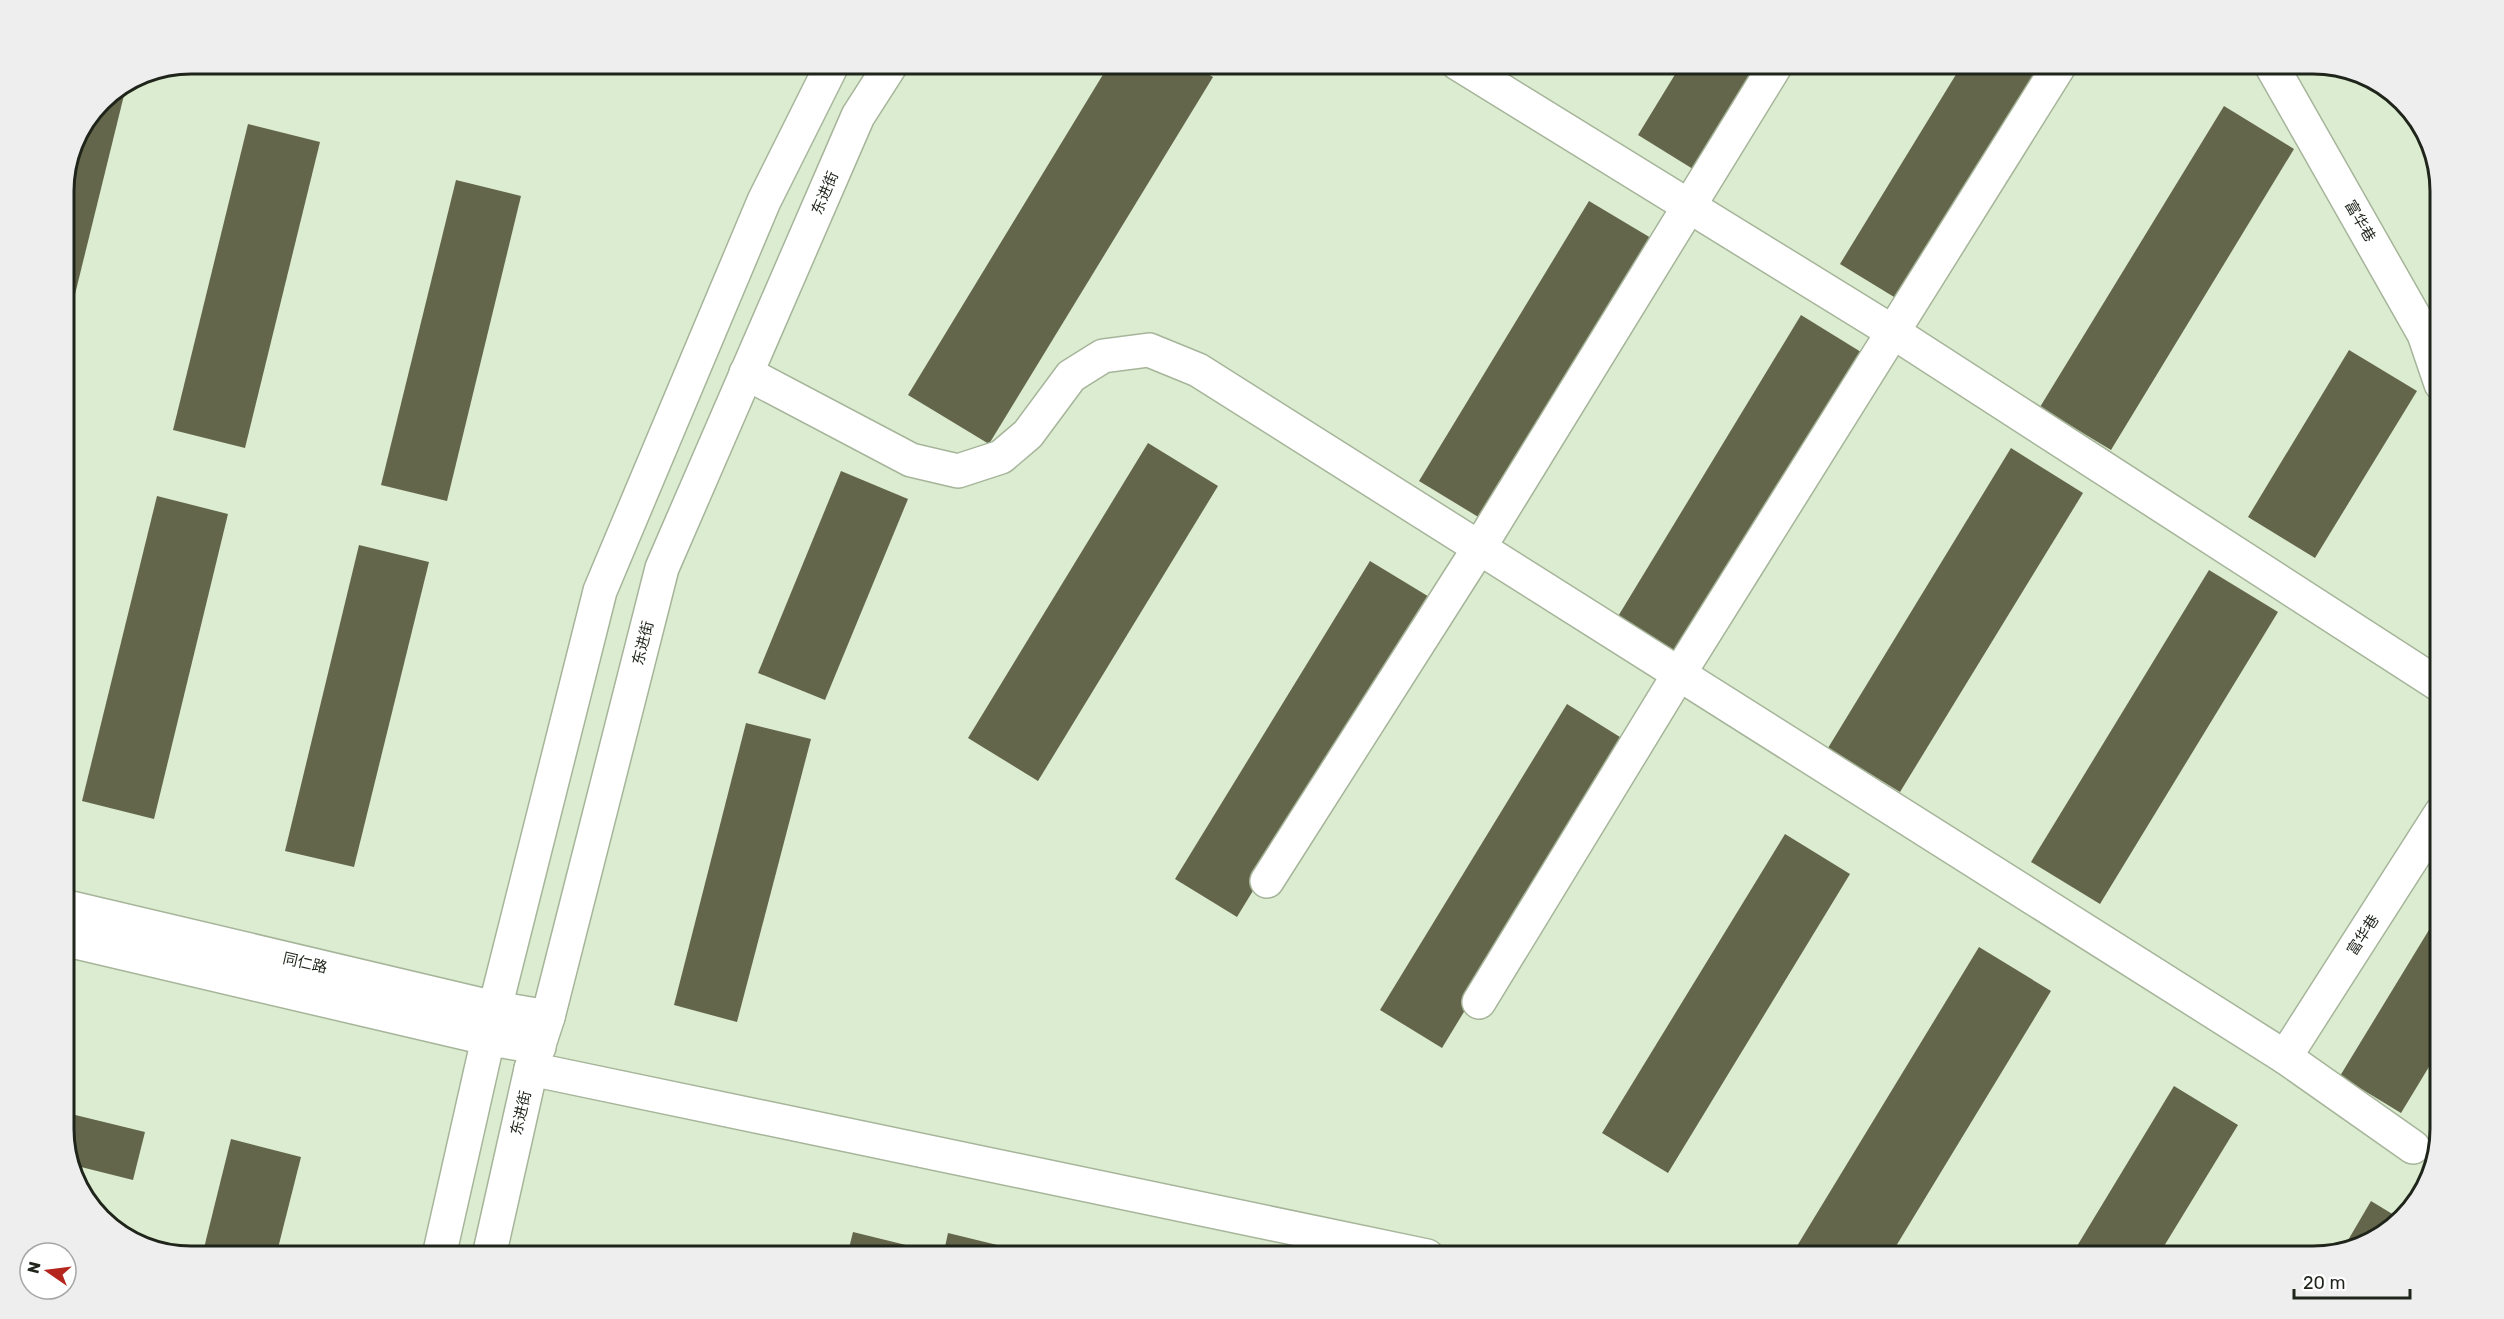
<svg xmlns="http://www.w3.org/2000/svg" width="2504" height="1319" viewBox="0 0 2504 1319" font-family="Rubik,'Noto Sans SC',sans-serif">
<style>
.building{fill:#64664b}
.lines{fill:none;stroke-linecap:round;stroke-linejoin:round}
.street-casing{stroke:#a6b59a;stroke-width:36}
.primary-casing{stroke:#a6b59a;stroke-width:36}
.street{stroke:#fff;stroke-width:33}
.primary{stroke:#fff;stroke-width:33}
.labels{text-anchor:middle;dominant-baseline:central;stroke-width:6;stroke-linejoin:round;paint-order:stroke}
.street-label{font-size:15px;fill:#1f251b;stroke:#fff}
.rim{fill:none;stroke:#1f251b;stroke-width:3}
</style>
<rect width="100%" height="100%" fill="#dcecd0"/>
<g class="building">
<path d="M526 63H545L544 68Z"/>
<path d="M1110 63H1189L1213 77 989 444 908 395Z"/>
<path d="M1682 63H1768L1701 174 1638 135Z"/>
<path d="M1963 63H2044L1899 300 1840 264Z"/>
<path d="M127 83 64 339H63V183L73 142 101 100Z"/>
<path d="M2224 106 2294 149 2111 450 2040 407Z"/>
<path d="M248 124 320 142 245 448 173 430Z"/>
<path d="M456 180 521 196 447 501 381 485Z"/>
<path d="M1589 201 1651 238 1480 518 1419 481Z"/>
<path d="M1801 315 1861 352 1677 655 1617 618Z"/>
<path d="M2349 350 2417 391 2315 558 2248 517Z"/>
<path d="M1148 443 1218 486 1038 781 968 738Z"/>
<path d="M2011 448 2083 493 1900 792 1828 748Z"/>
<path d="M841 471 908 499 825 700 758 673Z"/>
<path d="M157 496 228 514 154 819 82 801Z"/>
<path d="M359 545 429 562 354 867 285 851Z"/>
<path d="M1370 561 1431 598 1237 917 1175 879Z"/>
<path d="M2209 570 2278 612 2100 904 2031 862Z"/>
<path d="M1567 704 1628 742 1442 1048 1380 1010Z"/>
<path d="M746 723 811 739 737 1022 674 1005Z"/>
<path d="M1785 834 1850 874 1668 1173 1602 1133Z"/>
<path d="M2435 920 2441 924V1047L2401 1113 2340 1076Z"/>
<path d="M1979 947 2051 991 1890 1256H1814L1797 1246Z"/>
<path d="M2174 1086 2238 1125 2158 1256H2071Z"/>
<path d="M63 1112 145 1132 133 1180 73 1165 63 1137Z"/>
<path d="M231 1139 301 1157 276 1256H202Z"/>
<path d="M2371 1201 2399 1218 2384 1235 2344 1247Z"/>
<path d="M853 1232 914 1247 912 1256H847Z"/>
<path d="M948 1233 1038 1255V1256H943Z"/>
</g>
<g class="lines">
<defs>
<g id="street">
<path d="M1457 63 1893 332 2441 686"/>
<path d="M2270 63 2424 334 2441 384"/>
<path d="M746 373 911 460 958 471 1001 457 1028 434 1071 376 1103 356 1149 350 1198 370 2285 1057 2413 1147"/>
<path d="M1267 881 1479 548 1777 63"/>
<path d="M1479 1002 1679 674 2061 63"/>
<path d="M2285 1057 2441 813"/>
<path d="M531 1069 1427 1256"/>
</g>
<g id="primary">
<path d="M63 906 495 1008 548 1017"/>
<path d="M63 939 490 1039 539 1047"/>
<path d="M439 1256 495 1008 600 591 764 201 833 63"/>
<path d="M489 1256 531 1069 548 1017 662 568 858 116 892 63"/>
</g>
</defs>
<use href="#street" class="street-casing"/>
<use href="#primary" class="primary-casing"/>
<use href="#street" class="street"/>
<use href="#primary" class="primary"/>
</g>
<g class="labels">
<g class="street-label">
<text transform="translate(825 193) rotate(-67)">东进街</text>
<text transform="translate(2360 221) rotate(60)">富华巷</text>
<text transform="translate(643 643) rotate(-76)">东进街</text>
<text transform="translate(2363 935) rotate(-57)">富华巷</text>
<text transform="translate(305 963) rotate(13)">同仁路</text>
<text transform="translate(521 1113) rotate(-77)">东进街</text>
</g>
</g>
<path d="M0 0H2504V1319H0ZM191 74H2313A117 117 0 0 1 2430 191V1129A117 117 0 0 1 2313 1246H191A117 117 0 0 1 74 1129V191A117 117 0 0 1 191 74Z" fill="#edeeed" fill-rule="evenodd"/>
<path class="rim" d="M191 74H2313A117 117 0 0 1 2430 191V1129A117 117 0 0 1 2313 1246H191A117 117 0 0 1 74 1129V191A117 117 0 0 1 191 74Z"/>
<g transform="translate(48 1271) rotate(284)"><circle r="28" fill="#ffffff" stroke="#a5a8a4" stroke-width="1.5"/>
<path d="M0-4.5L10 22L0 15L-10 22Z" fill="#b4251e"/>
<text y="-9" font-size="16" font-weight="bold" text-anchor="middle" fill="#1f251b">N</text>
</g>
<path d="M2294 1289v9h116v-9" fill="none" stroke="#1f251b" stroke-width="3"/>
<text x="2303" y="1289" font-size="18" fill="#1f251b" stroke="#ffffff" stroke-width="4.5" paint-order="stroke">20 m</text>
</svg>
